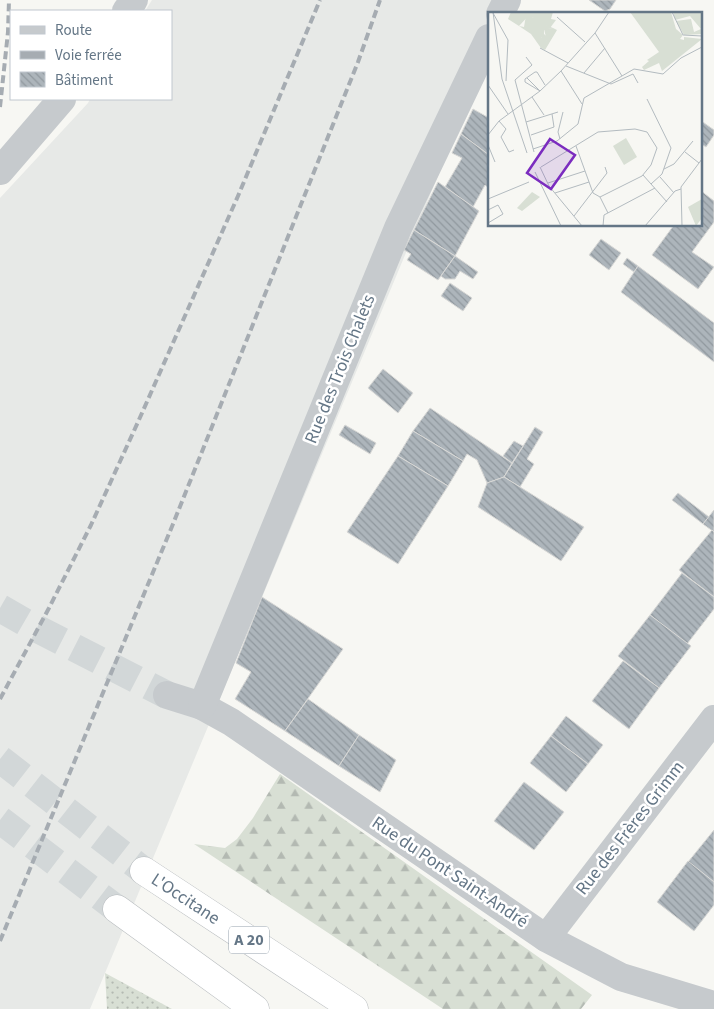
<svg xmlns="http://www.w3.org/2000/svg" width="714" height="1009" viewBox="0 0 714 1009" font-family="'Source Sans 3',sans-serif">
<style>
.built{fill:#e7e9e7}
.grass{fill:url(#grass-dots)}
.forest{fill:url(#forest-firs)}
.building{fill:url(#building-back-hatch);stroke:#d8d8d6}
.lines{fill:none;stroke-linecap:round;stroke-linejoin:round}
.minor-tunnel{stroke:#d2d7d8;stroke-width:28;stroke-dasharray:28 14;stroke-linecap:butt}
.highway-tunnel{stroke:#d2d7d8;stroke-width:28;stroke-dasharray:28 14;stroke-linecap:butt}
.highway-casing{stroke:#b8bcbf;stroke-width:29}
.minor{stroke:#c6cacd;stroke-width:28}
.highway{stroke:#fff;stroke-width:28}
.rail{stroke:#a6acb2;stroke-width:4;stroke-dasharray:8 4;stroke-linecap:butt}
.labels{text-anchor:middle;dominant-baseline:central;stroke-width:5;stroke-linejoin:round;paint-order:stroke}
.shield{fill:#fff;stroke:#929faa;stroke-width:1}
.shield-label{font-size:16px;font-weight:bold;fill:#647686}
.street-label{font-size:18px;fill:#647686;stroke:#fff}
.inset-road{fill:none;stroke:#b3bbc0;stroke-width:1}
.view{fill:#7b2cbf;fill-opacity:0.15;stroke:#7b2cbf;stroke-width:2.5}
.inset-edge{fill:none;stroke:#647686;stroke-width:2.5}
</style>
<defs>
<pattern id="grass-dots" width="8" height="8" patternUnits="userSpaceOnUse" patternTransform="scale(1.25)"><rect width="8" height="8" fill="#d8dfd4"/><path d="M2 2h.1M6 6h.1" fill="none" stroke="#b3b9b2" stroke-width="1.8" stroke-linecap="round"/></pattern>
<pattern id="forest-firs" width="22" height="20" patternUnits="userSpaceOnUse" patternTransform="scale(1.25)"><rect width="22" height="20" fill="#d8dfd4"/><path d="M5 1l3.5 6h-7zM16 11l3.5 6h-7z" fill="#b3b9b2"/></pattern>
<pattern id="building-back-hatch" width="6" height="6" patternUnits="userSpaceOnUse" patternTransform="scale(1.25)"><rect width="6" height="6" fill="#adb5bb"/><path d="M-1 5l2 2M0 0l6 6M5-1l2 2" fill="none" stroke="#90989e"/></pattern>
</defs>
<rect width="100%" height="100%" fill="#f7f7f3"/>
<path class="built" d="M152 0H512L489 14V54L90 1009H0V198L88 103 90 99H171V11H145Z"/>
<path class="grass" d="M105 973 172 1009H107Z"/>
<path class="forest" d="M280 774 592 995 581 1009H443L194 844 225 848 237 839 253 818Z"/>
<g class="building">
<path d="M589 0H616L610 9 605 11Z"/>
<path d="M473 109 489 118V155L461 134Z"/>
<path d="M700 120 714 130V135L706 147 700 143Z"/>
<path d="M461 134 489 155V188L485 185 473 207 445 187 462 158 452 153Z"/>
<path d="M438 182 479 211 455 256 414 230Z"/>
<path d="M700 190 714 201V222L692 252 714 267 698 289 652 255 674 225H700Z"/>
<path d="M414 230 455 256 438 280 407 260 411 254 404 250Z"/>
<path d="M601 239 621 253 609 270 589 255Z"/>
<path d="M455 256 478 272 473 279 460 271 455 279H445L441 276Z"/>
<path d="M627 258 638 266 634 272 623 264Z"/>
<path d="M638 266 714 323V362L621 292Z"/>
<path d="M450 283 472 298 463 311 441 296Z"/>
<path d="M383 369 413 393 398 413 368 388Z"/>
<path d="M430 408 512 463 504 477 487 483 477 460 467 454 463 461 413 431Z"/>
<path d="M345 425 376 443 370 454 339 435Z"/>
<path d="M535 427 543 432 527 459 534 464 520 487 504 477Z"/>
<path d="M413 431 463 461 448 486 398 456Z"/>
<path d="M514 441 523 446 512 463 503 456Z"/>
<path d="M398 456 448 486 398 564 347 532Z"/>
<path d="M504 477 584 527 561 561 478 507 487 483Z"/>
<path d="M678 493 709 517 703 524 672 500Z"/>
<path d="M714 510V532L703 524Z"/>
<path d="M712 530 714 532V597L679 570Z"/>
<path d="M682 573 714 597V609L687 644 650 615Z"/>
<path d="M262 597 343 649 285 731 235 699 251 672 236 663Z"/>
<path d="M650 615 691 646 659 688 618 656Z"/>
<path d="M623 661 659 688 629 729 592 701Z"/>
<path d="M308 699 359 735 339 766 285 731Z"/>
<path d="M566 716 603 745 588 764 551 736Z"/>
<path d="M359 735 396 760 380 792 339 766Z"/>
<path d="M551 736 588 764 566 792 530 763Z"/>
<path d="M524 782 564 812 534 850 494 821Z"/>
<path d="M714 830V882L688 862Z"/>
<path d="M688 861 714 882V905L694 931 657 902Z"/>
</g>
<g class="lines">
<path class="minor-tunnel" d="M0 608 26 623 167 695"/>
<g class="highway-tunnel">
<path d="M0 759 144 871"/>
<path d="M0 820 117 909"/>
</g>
<defs>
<g id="highway">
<path id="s1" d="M144 871 354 1009"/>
<path d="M117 909 255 1009"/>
</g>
</defs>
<use href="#highway" class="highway-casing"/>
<g class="minor">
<path d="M126 11 134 0"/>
<path d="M500 14 507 0"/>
<path d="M0 171 62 99"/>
<path d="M167 695 202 706 231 722 546 938 621 977 714 1005"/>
<path d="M202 706 398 228 489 38"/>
<path d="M546 938 714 719"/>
</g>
<use href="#highway" class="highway"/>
<g class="rail">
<path d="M0 107 8 32 9 0"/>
<path d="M0 699 49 608 91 525 138 422 238 196 320 0"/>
<path d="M0 941 173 524 358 62 380 0"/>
</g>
</g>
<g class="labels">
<rect class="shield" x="229" y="926.5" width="40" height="27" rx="4"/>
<g class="shield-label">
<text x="249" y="940">A 20</text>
</g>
<g class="street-label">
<text transform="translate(340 369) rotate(-68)">Rue des Trois Chalets</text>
<text transform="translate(630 828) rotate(-52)">Rue des Frères Grimm</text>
<text transform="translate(450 872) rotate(34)">Rue du Pont Saint-André</text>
<text stroke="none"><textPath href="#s1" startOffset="50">L'Occitane</textPath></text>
</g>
</g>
<g transform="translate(488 12)">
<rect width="214" height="214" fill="#f7f7f3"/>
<path d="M23 0H65L63 7 68 8 62 16 44 5V0L31 14 20 7ZM142 0H183L188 17 195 23 192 27 196 28V25L214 27 174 59 171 51 156 58 154 55 161 49 159 48 171 40ZM185 0H214V22L196 23 188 9 203 7 206 20 213 17 202 4 187 8ZM65 16 69 18 57 38 53 36V25L59 29 56 17ZM214 187V206L208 214 200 195Z" fill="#d8dfd4"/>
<path d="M44 0V5L58 9V13L65 16 56 18V22L62 27 57 30 53 25V36L43 22 31 14 36 15 38 3ZM44 180 52 185 34 199 29 196Z" fill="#d8dfd4"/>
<path d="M138 126 149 145 136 153 125 134Z" fill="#d8dfd4"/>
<path class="inset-road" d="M5 0 14 67 39 141M184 0 195 23 214 24M5 1 20 28 18 69M69 5 97 30M107 21 134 64M52 36 80 51M38 45 44 53 27 68 46 140M78 54 123 72 145 62 150 71M73 59 94 92M96 61 117 36M39 66 52 79 37 70V67L47 60H49L57 73M0 73 20 102M44 85 56 103M159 87 183 136 174 162 163 172M11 109 18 117 13 125 21 140 26 138M38 110 70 100M0 123 11 109 52 79 73 59 107 21 121 0M43 123 66 115 64 102M72 127 70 120 75 100M0 133 7 150M88 134 105 181 112 185 120 201M45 137 69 129 90 112 96 86 146 57 175 62 193 46 214 35M197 140 211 151M52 155 61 174 94 214M53 155 110 120 147 117 159 120 169 136 163 153 154 164 112 185M176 157 186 152 205 129M47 160 73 214M155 163 179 190M172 165 186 181M60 171 97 159M67 181 101 170M0 187 41 170M0 198 10 193 15 202 0 211M86 204 119 161 117 155M115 214 116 203 167 176M157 214 187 179 193 177M194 214 193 175 214 147"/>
<path class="view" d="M62 127 87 143 63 177 39 161Z"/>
<rect width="214" height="214" class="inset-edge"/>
</g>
<rect x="10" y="10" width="162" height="90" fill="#ffffff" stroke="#c1c8cf"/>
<rect x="20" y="26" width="25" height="8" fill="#c6cacd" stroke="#c1c8cf"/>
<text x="55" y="35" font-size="15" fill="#647686">Route</text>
<rect x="20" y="51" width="25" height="8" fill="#a6acb2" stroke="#c1c8cf"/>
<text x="55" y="60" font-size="15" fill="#647686">Voie ferrée</text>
<rect x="20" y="72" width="25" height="15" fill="url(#building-back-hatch)" stroke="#c1c8cf"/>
<text x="55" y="85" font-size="15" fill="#647686">Bâtiment</text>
</svg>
